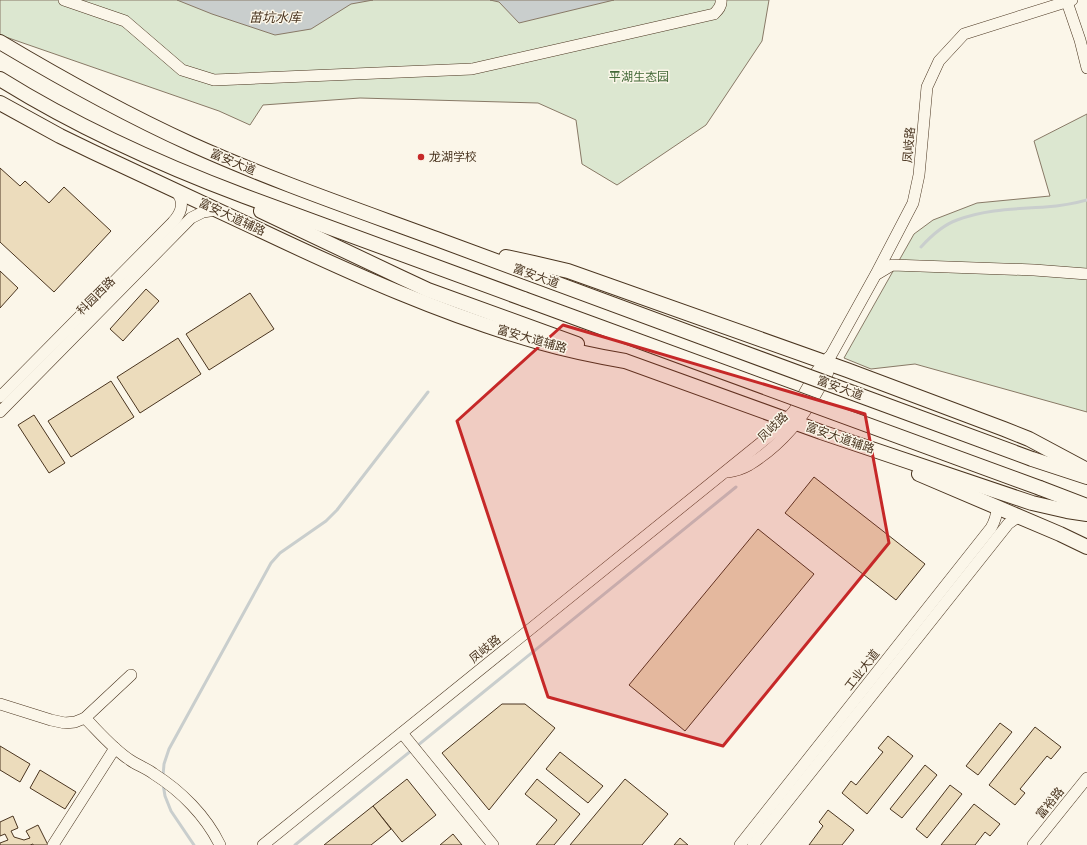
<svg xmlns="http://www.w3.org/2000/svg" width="1087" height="845" viewBox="0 0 1087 845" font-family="Figtree,'Noto Sans SC',sans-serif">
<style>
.green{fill:#dce7d0;stroke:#887966}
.water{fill:#c9cecd;stroke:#887966}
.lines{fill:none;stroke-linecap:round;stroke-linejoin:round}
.stream{stroke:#c9cecd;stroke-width:3}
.building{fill:#ecdcbc;stroke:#4a3520}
.minor-casing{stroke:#4a3520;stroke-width:12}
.major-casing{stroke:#4a3520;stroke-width:16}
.minor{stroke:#fbf6e9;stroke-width:11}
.major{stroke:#fbf6e9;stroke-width:14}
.major-bridge-casing{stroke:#4a3520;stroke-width:16;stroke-linecap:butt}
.major-bridge{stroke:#fbf6e9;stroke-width:14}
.marked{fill:#c62828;fill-opacity:0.2;stroke:#c62828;stroke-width:3;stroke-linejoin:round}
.poi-dot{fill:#c62828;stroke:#fbf6e9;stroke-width:1.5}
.labels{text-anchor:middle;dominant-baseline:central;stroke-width:3;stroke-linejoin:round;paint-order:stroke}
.park-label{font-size:12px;fill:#436837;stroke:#fbf6e9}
.street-label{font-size:12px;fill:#4a3520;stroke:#fbf6e9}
.poi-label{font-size:12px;fill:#4a3520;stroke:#fbf6e9;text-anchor:start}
.water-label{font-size:13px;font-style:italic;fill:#4a3520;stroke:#fbf6e9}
</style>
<rect width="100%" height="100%" fill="#fbf6e9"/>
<g class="green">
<path d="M0 0H769L762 41 706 125 617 185 582 164 576 120 538 103 360 98 263 105 250 125 219 111 0 35Z"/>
<path d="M1087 114V412L915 364 871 369 844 358 914 234 933 220 977 203 1050 196 1034 141Z"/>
</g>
<g class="water">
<path d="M177 0H373L351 4 311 29 275 35 212 14Z"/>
<path d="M490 0H614L519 23 499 2Z"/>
</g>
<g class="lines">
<g class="stream">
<path d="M921 247C931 236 943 225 957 220 986 209 1015 209 1045 207 1059 206 1073 204 1087 200"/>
<path d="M163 776 164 764 169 749 271 563 280 553 326 521 337 510 428 392"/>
<path d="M163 784 165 796 171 811 194 845"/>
<path d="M295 845 736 487"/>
</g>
</g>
<g class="building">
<path d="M0 168 20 186 25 181 49 203 64 187 111 231 54 292 0 242Z"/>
<path d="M0 271 18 288 0 308Z"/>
<path d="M146 289 159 301 123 341 110 329Z"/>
<path d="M250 293 274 329 209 370 186 334Z"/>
<path d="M178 338 201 374 140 413 117 377Z"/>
<path d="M111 381 134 417 71 457 48 421Z"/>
<path d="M34 415 65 463 49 473 18 425Z"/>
<path d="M814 477 925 564 896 600 785 513Z"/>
<path d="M758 529 814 574 685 731 629 685Z"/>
<path d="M502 704H525L555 728 489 810 442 753Z"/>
<path d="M1000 723 1012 732 978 775 966 766Z"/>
<path d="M1035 727 1061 747 1051 759 1047 756 1020 789 1025 793 1015 805 989 785Z"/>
<path d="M888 736 913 756 867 814 842 793 851 781 856 785 883 752 878 748Z"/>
<path d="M0 746 30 764 20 782 0 770Z"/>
<path d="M560 752 603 786 588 803 546 769Z"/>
<path d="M925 765 937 775 902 818 890 809Z"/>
<path d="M40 770 76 792 65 809 30 788Z"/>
<path d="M407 779 436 815 402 842 373 806Z"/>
<path d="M537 779 580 814 554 845H536L557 820 525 794Z"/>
<path d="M625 779 668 814 642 845H570Z"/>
<path d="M950 785 962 794 927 838 916 829Z"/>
<path d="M974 804 1000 824 990 836 985 832 975 845H941Z"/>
<path d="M373 806 391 829 371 845H324Z"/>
<path d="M828 810 854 830 842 845H809L823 826 819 822Z"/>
<path d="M13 816 18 828 11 831 14 837 24 840 30 838 26 831 38 825 48 845H33V844L30 845H0V843L8 840 5 834 0 836V822Z"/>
<path d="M453 834 462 845H440Z"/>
<path d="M680 838 688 845H674Z"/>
</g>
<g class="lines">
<defs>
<g id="minor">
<path d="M64 0 125 21 182 70 214 80 472 69 714 14C718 10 722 6 721 0"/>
<path d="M1067 2 1080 40 1087 68"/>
<path d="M877 274 892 265 1034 270 1087 274"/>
<path d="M0 397 173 222C182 212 185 202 176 191"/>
<path d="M0 412 191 218 203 212 216 210"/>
<path d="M728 472C735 471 742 469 749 465 778 447 801 421 817 392 820 386 825 381 827 375 829 370 829 363 829 357"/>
<path d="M0 704 51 720 65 723 75 722 85 718C99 732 113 749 130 760 137 765 146 768 154 774 181 791 206 816 220 845"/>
<path d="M85 718 131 675"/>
<path d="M402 733 493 845"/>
<path d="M53 845 115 748"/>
<path d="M263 845 778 429 794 411 817 371 830 357 876 274 913 203 919 175 927 87 939 61 964 34 1072 0"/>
<path d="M740 845 991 528C995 521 997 515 997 507"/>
<path d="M753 845 1008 524 1019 516"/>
<path d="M1033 845 1087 778"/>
</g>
<g id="major">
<path d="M0 42C62 79 125 114 191 144 273 181 358 210 442 241 535 275 629 310 723 345"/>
<path d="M0 79C77 127 159 164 244 196L524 299"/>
<path d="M0 103 60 136 93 152C150 179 207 205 264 232 353 274 444 315 539 342 567 350 596 356 625 361L821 432 1032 503 1067 511 1087 514"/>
<path d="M261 211 398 276 428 290 577 344"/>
<path d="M506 257 534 263 568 271 847 370 1004 429 1029 439 1087 470"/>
<path d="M1032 459 1087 477"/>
<path d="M919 474 1060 534 1087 547"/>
<path d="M1040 488 1087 506"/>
</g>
</defs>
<use href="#minor" class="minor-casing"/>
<use href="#major" class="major-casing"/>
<use href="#minor" class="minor"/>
<use href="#major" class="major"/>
<defs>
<g id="major-bridge">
<path d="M524 299 1040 488"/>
<path d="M723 345 1032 459"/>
</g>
</defs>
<use href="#major-bridge" class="major-bridge-casing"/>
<use href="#major-bridge" class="major-bridge"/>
</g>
<path class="marked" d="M563 325 865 414 889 543 723 746 548 697 457 421Z"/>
<circle class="poi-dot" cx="421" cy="157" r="4"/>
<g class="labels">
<g class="park-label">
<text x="639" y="77">平湖生态园</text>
</g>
<g class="street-label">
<text transform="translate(909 145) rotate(-85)">凤岐路</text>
<text transform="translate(233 162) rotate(23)">富安大道</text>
<text transform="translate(232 217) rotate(25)">富安大道辅路</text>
<text transform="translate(536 276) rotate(20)">富安大道</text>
<text transform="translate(96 296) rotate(-45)">科园西路</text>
<text transform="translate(532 339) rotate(16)">富安大道辅路</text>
<text transform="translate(840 388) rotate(20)">富安大道</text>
<text transform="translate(773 427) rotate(-44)">凤岐路</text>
<text transform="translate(840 438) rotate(19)">富安大道辅路</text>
<text transform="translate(485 649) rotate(-39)">凤岐路</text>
<text transform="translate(862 670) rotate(-52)">工业大道</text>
<text transform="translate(1050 803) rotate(-51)">富裕路</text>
</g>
<g class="poi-label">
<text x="429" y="157">龙湖学校</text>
</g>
<g class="water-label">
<text x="275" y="17">苗坑水库</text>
</g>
</g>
</svg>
